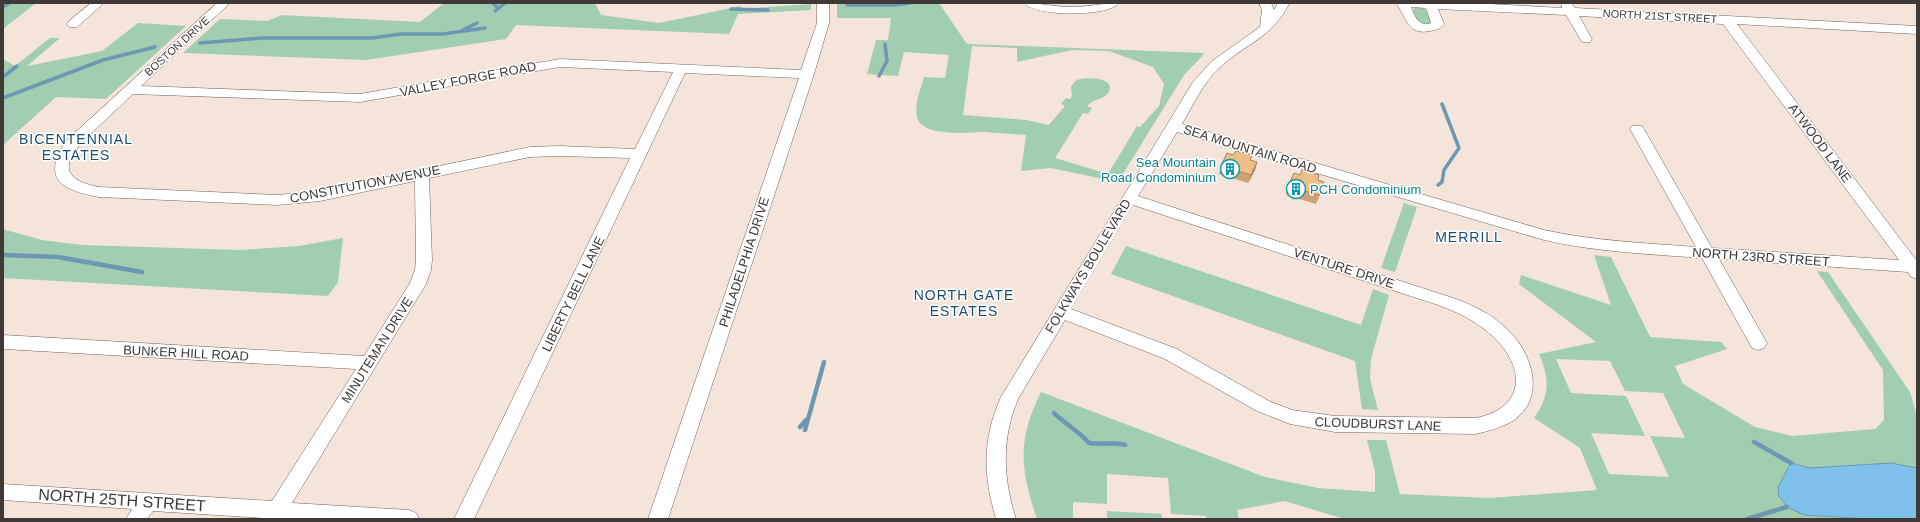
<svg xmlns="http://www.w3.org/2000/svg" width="1920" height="522" viewBox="0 0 1920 522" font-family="Arial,sans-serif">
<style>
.green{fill:#a1cdb0;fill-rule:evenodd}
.water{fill:#7fc1eb;stroke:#6c98b4}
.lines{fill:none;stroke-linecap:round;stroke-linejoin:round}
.stream-far1{stroke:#6c98b4;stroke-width:3.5}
.stream{stroke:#6c98b4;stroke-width:4.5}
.minor-casing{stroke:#71635a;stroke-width:1}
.minor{fill:#fff;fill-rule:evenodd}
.wall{fill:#cda374}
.shaded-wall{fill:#a7855e}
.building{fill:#eebe87;stroke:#a7855e}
.labels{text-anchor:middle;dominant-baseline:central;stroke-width:3;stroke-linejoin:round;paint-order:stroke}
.far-street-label{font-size:11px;fill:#403935;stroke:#fff}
.street-label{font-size:13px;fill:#403935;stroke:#fff}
.culture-label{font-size:13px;fill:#0d838f;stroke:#fff;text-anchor:end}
.neighbourhood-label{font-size:14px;letter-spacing:1px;fill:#1a4e71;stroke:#fff}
.near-street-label{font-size:16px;fill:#403935;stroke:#fff}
</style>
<rect width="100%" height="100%" fill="#f5e4da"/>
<g class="green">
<path d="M3 3H36L3 29Z"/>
<path d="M444 3H595L601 15 659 23 741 6 740 9 811 4V10L738 14 729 34 516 25 506 39 366 60 183 53 220 19 267 21 282 15 420 22Z"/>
<path d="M837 3H939L967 44 1205 53 1184 75 1118 182 1051 168 1021 171 1026 135C1012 134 999 133 985 132 970 132 922 138 917 117 914 105 921 88 924 77L945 78 949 55 904 52 898 76 867 74 876 40H888L891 18H837ZM972 46 1017 48V62L1072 50 1109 51 1153 67 1164 84 1159 106 1140 127 1137 126 1108 174 1055 158 1083 113 1088 114 1092 108 1087 106C1094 98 1104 100 1108 93 1118 77 1084 76 1075 81L1071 87 1072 96 1070 99 1066 98 1061 104 1065 106 1049 125 1026 120 963 115Z"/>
<path d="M1415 7H1422L1427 11 1431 23C1420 26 1416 20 1413 10Z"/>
<path d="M138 23 186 26 106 99 56 97 3 145V59L15 66 50 38H60L27 66 102 51Z"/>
<path d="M1404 203 1417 207 1395 272 1381 268Z"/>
<path d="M3 228 6 230 42 240 82 245 240 250 299 246 343 238 338 282 328 296 3 278Z"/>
<path d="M1126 246 1361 325 1373 289 1389 295 1371 359 1370 379 1378 410 1362 409 1355 361 1111 274Z"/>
<path d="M1594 255 1611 257 1650 337 1721 342 1727 349 1675 366 1683 384 1755 427 1792 436 1875 429 1884 420 1883 370 1817 271 1828 272 1910 392 1917 416V519H1344L1285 501 1237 510 1239 519H1206V516L1171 514 1168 478 1107 474V504L1073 502V519H1037C1020 468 1017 441 1041 392L1265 477 1318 488 1375 492V471L1367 440H1386L1400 494 1489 498 1597 490 1580 448 1534 418C1550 395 1550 380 1539 354L1596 342 1519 284 1521 275 1611 305ZM1556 359 1610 361 1625 391 1663 393 1685 438 1650 436 1669 477 1609 474 1591 433 1645 436 1626 396 1571 393Z"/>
<path d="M1107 511 1162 514V519H1107Z"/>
</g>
<path class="water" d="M1791 463 1810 468 1891 463 1917 468V519H1870L1804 515 1787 507 1779 496 1778 487Z"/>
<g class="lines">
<g class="stream-far1">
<path d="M493 3 498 8"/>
<path d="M847 5H894L910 3"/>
<path d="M3 7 9 3"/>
<path d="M731 9 768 10"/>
<path d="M495 11 505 3"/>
<path d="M463 30 477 23"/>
<path d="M200 43 262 38H372L401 34H443L485 28"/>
<path d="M879 76 887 61 885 44"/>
<path d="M3 77 17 66"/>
<path d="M3 98 103 60 155 47"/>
<path d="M1438 185 1442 182 1444 170 1459 148 1442 104"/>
</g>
<g class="stream">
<path d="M3 255 58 257 142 272"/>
<path d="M1054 413C1065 424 1079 431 1089 443 1102 445 1113 442 1125 445"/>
<path d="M800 427 806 420"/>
<path d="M805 430 824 362"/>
<path d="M1754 442 1791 463"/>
<path d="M1747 519 1787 507"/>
</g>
<defs>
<g id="minor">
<path d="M91 3H104L77 27H69L67 24 69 21Z"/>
<path d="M217 3H230L141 86 360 94 560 59 801 70 817 23V3H829V23L814 74 668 519H648L799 78 685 73 474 519H454L630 158 559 156 530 157 429 178 432 260 431 270 426 284 292 503 409 510 416 513 419 519H279L153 511 147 519H126L132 509 3 500V484L272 501 356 369 3 349V335L364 356 410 283 415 270 416 260 415 181 320 201 278 205 99 197C60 190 41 178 67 140ZM560 67 673 72 635 149 559 146 530 147 320 191 278 195 99 187C45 177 75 148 99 126 110 115 122 105 133 94L360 102Z"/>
<path d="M1024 3C1040 3 1055 7 1072 7 1088 7 1103 3 1119 3 1109 17 1034 17 1024 3Z"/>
<path d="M1259 3H1271L1274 10 1278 3 1289 4C1271 39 1246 43 1219 68 1203 83 1193 105 1182 124L1544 230C1594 241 1645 243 1696 247L1630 129 1632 126H1642L1644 129 1712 248 1899 260 1723 24 1579 16 1592 39 1590 42H1582L1566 15 1438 9 1444 24C1441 29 1436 30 1430 31 1407 36 1406 16 1396 3H1472L1562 8 1561 3H1571L1575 8 1917 26V34L1737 24 1917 261V279L1911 277 1908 272 1719 259 1767 343 1764 348 1758 350 1752 348 1702 258C1649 254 1596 252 1544 240L1177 132 1138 196 1450 297C1471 304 1492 314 1508 330 1533 354 1547 400 1511 422 1500 428 1488 431 1476 434L1335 432 1290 424 1257 411 1165 359 1065 320 1018 399C1001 440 1003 478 1016 519H996C983 474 982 440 1001 397L1193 82 1212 61 1260 27 1262 10ZM1411 7 1426 8 1431 23C1420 28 1414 16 1411 7ZM1133 205 1438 305C1457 312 1474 320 1489 333 1525 363 1529 407 1476 418L1335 416 1292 410 1269 401 1177 349 1071 309Z"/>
</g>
</defs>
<use href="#minor" class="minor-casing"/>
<use href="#minor" class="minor"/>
</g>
<g class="wall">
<path d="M1252 155 1250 160 1257 162 1255 170 1248 183 1219 174 1221 166Z"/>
<path d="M1319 175 1318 180 1321 191 1316 204 1286 195 1288 186Z"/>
</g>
<g class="shaded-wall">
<path d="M1257 162 1255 170 1248 183 1251 175Z"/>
<path d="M1324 182 1321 191 1316 204 1319 195Z"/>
</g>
<g class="building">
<path d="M1236 151 1252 155 1250 160 1257 162 1251 175 1221 166 1227 153 1233 155Z"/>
<path d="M1302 170 1319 175 1318 180 1324 182 1319 195 1288 186 1294 173 1300 175Z"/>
</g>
<defs>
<symbol id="building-ring" viewBox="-11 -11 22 22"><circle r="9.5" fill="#fff" stroke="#0f9aa8" stroke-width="1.5"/><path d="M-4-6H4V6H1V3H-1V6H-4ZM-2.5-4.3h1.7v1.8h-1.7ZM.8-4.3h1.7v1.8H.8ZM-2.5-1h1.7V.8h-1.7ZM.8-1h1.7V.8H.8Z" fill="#0f9aa8"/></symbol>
</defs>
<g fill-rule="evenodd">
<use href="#building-ring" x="1219" y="158" width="22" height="22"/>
<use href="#building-ring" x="1285" y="178" width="22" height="22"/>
</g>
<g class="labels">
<g class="far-street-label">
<text transform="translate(1660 16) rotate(3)">NORTH 21ST STREET</text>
<text transform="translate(177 46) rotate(-42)">BOSTON DRIVE</text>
</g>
<g class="street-label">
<text transform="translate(468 79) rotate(-11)">VALLEY FORGE ROAD</text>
<text transform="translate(1820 143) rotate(53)">ATWOOD LANE</text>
<text transform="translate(1250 149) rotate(17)">SEA MOUNTAIN ROAD</text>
<text transform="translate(365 184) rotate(-11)">CONSTITUTION AVENUE</text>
<text transform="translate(1761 257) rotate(4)">NORTH 23RD STREET</text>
<text transform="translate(744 262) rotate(-72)">PHILADELPHIA DRIVE</text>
<text transform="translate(1088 266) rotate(-59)">FOLKWAYS BOULEVARD</text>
<text transform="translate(1344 268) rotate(18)">VENTURE DRIVE</text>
<text transform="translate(573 294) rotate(-64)">LIBERTY BELL LANE</text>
<text transform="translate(377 350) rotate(-58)">MINUTEMAN DRIVE</text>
<text transform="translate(186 353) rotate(3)">BUNKER HILL ROAD</text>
<text transform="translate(1378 424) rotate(2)">CLOUDBURST LANE</text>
</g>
<g class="culture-label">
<text x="1216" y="162">Sea Mountain<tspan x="1216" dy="15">Road Condominium</tspan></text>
<text x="1310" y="189" text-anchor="start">PCH Condominium</text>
</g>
<g class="neighbourhood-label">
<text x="76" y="139">BICENTENNIAL<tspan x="76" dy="16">ESTATES</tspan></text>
<text x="1469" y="237">MERRILL</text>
<text x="964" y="295">NORTH GATE<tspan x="964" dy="16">ESTATES</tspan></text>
</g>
<g class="near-street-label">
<text transform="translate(122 500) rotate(4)">NORTH 25TH STREET</text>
</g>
</g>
<rect width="1920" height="522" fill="none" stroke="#403935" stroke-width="8"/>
</svg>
